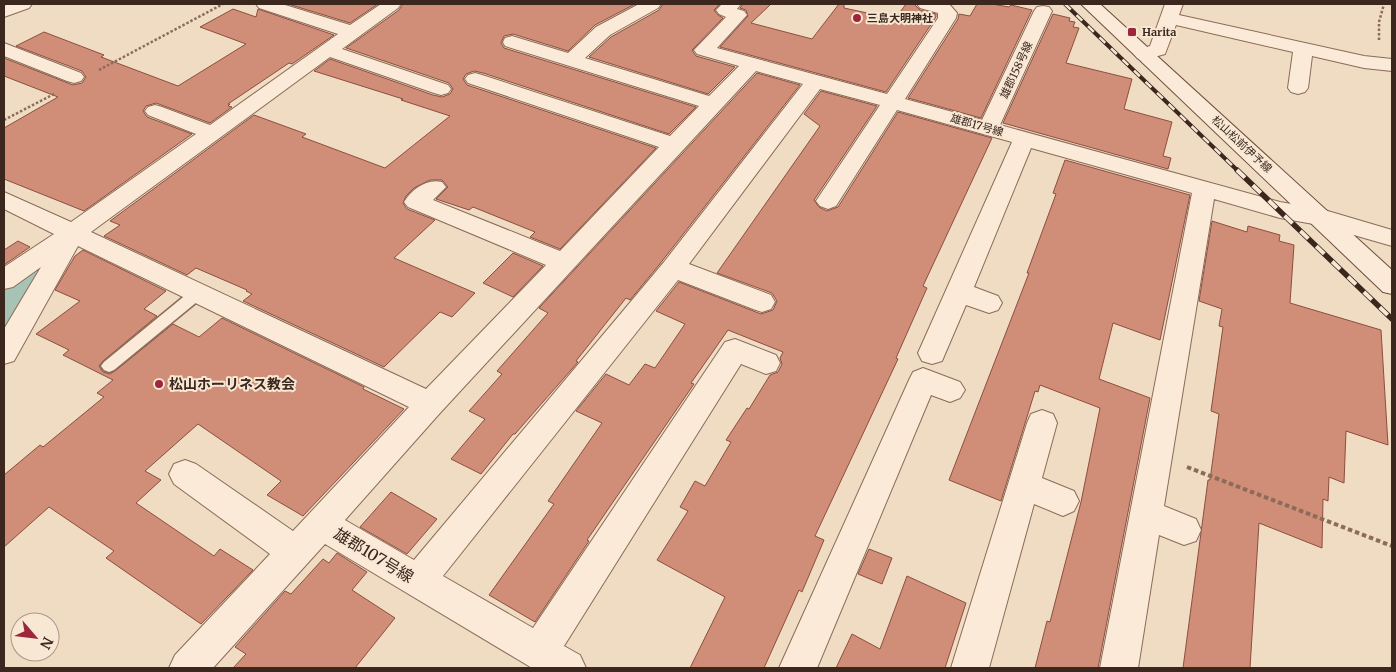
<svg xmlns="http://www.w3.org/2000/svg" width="1396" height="672" viewBox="0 0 1396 672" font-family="Merriweather,'Noto Sans JP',serif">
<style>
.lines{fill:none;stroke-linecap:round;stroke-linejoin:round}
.river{fill:#a6c3b5;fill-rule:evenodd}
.building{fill:#d08d77;stroke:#8c4f3e}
.service-casing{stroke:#8b6b59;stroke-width:3}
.minor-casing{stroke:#8b6b59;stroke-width:2}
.secondary-casing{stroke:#6d4c3c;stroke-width:2}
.path-far1{stroke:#8b6b59;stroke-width:2.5;stroke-dasharray:2.5 2;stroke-linecap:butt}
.path{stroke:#8b6b59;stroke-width:4;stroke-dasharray:4.5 3;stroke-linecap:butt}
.service{fill:#faead7;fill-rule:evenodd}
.minor{fill:#faead7;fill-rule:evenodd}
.secondary{fill:#faead7;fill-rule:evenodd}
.rail-far1-casing{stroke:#3b271e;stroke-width:4}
.rail-casing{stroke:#3b271e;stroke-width:5.5}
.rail-far1{stroke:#f7e7d3;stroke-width:2.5;stroke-dasharray:8;stroke-linecap:butt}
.rail{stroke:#f7e7d3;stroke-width:4;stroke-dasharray:11;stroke-linecap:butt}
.poi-dot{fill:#9d263b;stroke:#f7e7d3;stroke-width:2}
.labels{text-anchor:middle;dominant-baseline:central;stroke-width:4;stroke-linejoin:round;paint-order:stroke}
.far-poi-label{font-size:11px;font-weight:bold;fill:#3b271e;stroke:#f7e7d3;text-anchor:start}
.far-street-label{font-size:11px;fill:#3b271e;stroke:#f7e7d3}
.poi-label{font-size:14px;font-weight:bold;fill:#3b271e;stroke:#f7e7d3;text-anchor:start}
.near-street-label{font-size:16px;fill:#3b271e;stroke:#f7e7d3}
</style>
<rect width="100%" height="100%" fill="#f0dbc3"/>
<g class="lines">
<path class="river" d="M34 254 54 260 62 274 25 340 4 346V276L14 260Z"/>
</g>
<g class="building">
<path d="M288 4H378L350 23Z"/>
<path d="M403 4H635L595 25 568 51 513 34 504 36 501 43 504 48 696 107 669 134 483 73 474 71 466 74 463 79 467 85 656 148 560 249 530 237 535 232 473 207 469 210 436 199 448 187 442 180H430L414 188 406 196 403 203 407 209 435 220 394 258 475 293 452 317 440 312 384 367 243 301 252 294 246 291 247 290 196 268 187 275 104 236 120 225 110 221 254 115 306 134 302 137 385 168 450 116 401 100 403 99 314 71 330 59 433 95 442 97 450 94 453 89 449 83 346 48 399 10Z"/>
<path d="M663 4H720L714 10 718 15 723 18 692 50 696 56 735 67 708 94 589 57 611 37 659 10Z"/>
<path d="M743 4H771L751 23 812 39 839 4H844V8L895 19 906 4H914L920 10 936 14V17L886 92 720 47 748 16 746 10 740 8Z"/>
<path d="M977 4H992L1009 7 1011 5 1032 10 981 118 908 98 958 19 959 14 970 16Z"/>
<path d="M233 9 256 17 258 9 334 35 292 64 289 63 228 104H230L228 106 232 107 210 123 156 103 146 106 143 111 147 117 192 134 84 211 4 179V128L58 97 4 76V58L73 85 82 83 86 77 82 71 16 46 44 32 104 55 101 57 178 86 246 44 200 27Z"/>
<path d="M1053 14 1070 18 1069 21 1075 22 1073 27 1079 28 1066 63 1132 79 1124 109 1172 122 1163 156 1171 158 1168 169 1003 123Z"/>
<path d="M757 73 800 85 659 265 630 300 626 298 576 361 578 362 515 434H513L481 474 451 459 485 419 469 411 502 374 497 371 548 313 539 308Z"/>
<path d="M821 91 877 106 814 200 819 207 827 211 838 207 898 112 992 138 923 286 927 288 896 358 898 359 815 536 824 540 802 592 799 590 764 668H690L725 597 657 560 688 511 680 507 695 481 705 486 731 442 726 440 747 408 749 409 770 375 778 372 782 364 780 358 783 352 728 330 691 383 694 384 587 540 589 541 535 622 489 595 554 504 548 501 602 423 576 411 606 374 629 385 645 364 655 368 685 324 656 311 679 282 761 314 773 310 777 301 772 293 717 273 820 126 804 114Z"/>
<path d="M1065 160 1190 195 1160 340 1113 323 1099 379 1150 398 1098 668H1035L1047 621 1050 622 1081 502 1100 408 1040 385 1038 392 1035 391 1001 501 949 480 1029 273H1027L1056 194 1053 193Z"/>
<path d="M1212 221 1247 232 1248 226 1280 235 1279 241 1294 245 1290 303 1381 330 1388 445 1346 431 1344 483 1329 477 1328 501 1323 499 1322 548 1259 523 1250 668H1183L1208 480H1210L1219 414 1211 411 1223 327 1219 326 1222 309 1199 301Z"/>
<path d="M18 241 30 247 4 265V250Z"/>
<path d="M83 250 166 291 144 309 157 316 103 361 99 366 103 372 110 374 115 371 173 324 199 337 222 318 364 387 363 389 404 409 303 516 267 495 281 481 198 424 145 471 161 480 136 503 214 556 220 549 253 570 201 624 106 558 114 551 49 507 4 547V475L40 445 43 447 104 397 97 393 113 380 63 355 69 350 36 334 80 301 55 290 75 256Z"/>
<path d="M513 253 543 266 513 297 483 283Z"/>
<path d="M391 492 437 519 407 554 360 527Z"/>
<path d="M869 549 892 558 882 584 858 574Z"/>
<path d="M337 553 367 572 352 590 395 618 355 668H233L246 654 235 647 285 591 291 594 323 559 329 563Z"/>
<path d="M907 576 966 603 945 668H836L852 634 880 649Z"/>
</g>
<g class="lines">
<defs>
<path id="service" d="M198 288 203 289 205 293 203 297 114 370 109 372 104 370 101 366 104 362 193 289Z"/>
<g id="minor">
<path d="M8 4H32L29 8 4 17V6Z"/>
<path d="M256 4H282L350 25 381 4H401L398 8 342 49 448 85 451 89 448 93 441 95 434 93 330 57 91 232 426 389 546 265 408 207 404 202C412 189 427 178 442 182L446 187 433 200 560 251 659 147 468 83 465 79 468 75 475 73 482 75 670 136 699 106 505 46 503 42 505 38 512 36 568 53 596 27 639 4H661L658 8 610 35 585 58 709 96 739 66 697 54 694 50 726 17 719 14 716 10 722 4H741L737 9 744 11 747 15 717 48 887 94 938 18V13L920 8 917 4 950 5 957 13 956 18 905 99 982 120 1034 11 1037 7 1043 6 1049 7 1052 11 1000 125 1280 202 1321 209 1392 230V246L1319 225 1280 218 1214 199 1164 506 1196 519 1201 530 1196 541 1184 545 1159 535 1138 668H1100L1192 193 1031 148 974 287 998 296 1002 303 998 310 989 313 966 305 942 361 932 364 922 361 918 353 1012 142 897 110 836 206 828 209 820 206 816 201 880 105 820 89 689 264 771 295 775 302 771 309 762 312 753 309 678 280 443 576 533 628 725 342 735 339 776 355 780 363 776 371 766 374 741 364 564 646 580 655 586 668H532L325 544 213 668H169L175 655 270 554 174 484 169 474 174 464 185 460 196 464 293 531 409 407 78 246 14 361 4 364V329L41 267 13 287 4 289V267L54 234 4 209V192L71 222 196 134 148 115 145 111 148 107 155 105 162 107 210 125 338 34 259 8ZM756 71 803 84 664 262 414 560 345 520 440 413Z"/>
<path d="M1165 4H1183L1179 15 1364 56 1392 59V71L1364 68 1312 56 1308 88 1305 92 1298 94 1291 92 1288 88 1293 52 1176 25 1165 54 1144 60 1137 58 1134 54 1137 50 1150 46Z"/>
<path d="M4 43 81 73 84 77 81 81 74 83 67 81 4 56Z"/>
<path d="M923 368 960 382 965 390 960 398 950 402 931 395 817 668H779L909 380 913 372Z"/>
<path d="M1042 410 1053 414 1057 423 1042 478 1074 491 1079 501 1074 511 1063 516 1034 504 989 668H951L1027 423 1031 414Z"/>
</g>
<path id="secondary" d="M1081 4H1100L1392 270V294L1383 292Z"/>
</defs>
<use href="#service" class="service-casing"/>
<use href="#minor" class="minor-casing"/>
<use href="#secondary" class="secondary-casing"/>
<g class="path-far1">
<path d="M1379 40V22L1384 4"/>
<path d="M99 70 223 4"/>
<path d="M4 120 54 94"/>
</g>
<path class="path" d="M1187 467 1392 546"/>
<use href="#service" class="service"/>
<use href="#minor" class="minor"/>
<use href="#secondary" class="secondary"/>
<defs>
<path id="rail-far1" d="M1065 4 1238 171"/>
<path id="rail" d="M1237 170 1392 319"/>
</defs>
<use href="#rail-far1" class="rail-far1-casing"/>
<use href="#rail" class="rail-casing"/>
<use href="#rail-far1" class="rail-far1"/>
<use href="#rail" class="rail"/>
</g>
<g class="poi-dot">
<circle cx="857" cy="18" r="5"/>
<rect x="1127" y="27" width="10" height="10" rx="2.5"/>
<circle cx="159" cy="384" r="5"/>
</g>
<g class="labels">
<g class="far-poi-label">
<text x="867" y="18">三島大明神社</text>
<text x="1142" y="32">Harita</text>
</g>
<g class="far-street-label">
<text transform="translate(1016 70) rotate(-65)">雄郡158号線</text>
<text transform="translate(977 125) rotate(16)">雄郡17号線</text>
<text transform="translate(1242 144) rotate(43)">松山松前伊予線</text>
</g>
<g class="poi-label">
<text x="169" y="384">松山ホーリネス教会</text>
</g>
<g class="near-street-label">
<text transform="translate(374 555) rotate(31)">雄郡107号線</text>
</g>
</g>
<rect width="1396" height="672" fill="none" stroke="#3b271e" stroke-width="10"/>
<g transform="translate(35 637) rotate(118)"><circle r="24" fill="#f7e7d3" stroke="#ac9a8b"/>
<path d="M0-4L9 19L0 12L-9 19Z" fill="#9d263b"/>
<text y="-8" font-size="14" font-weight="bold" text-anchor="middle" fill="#3b271e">N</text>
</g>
</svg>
